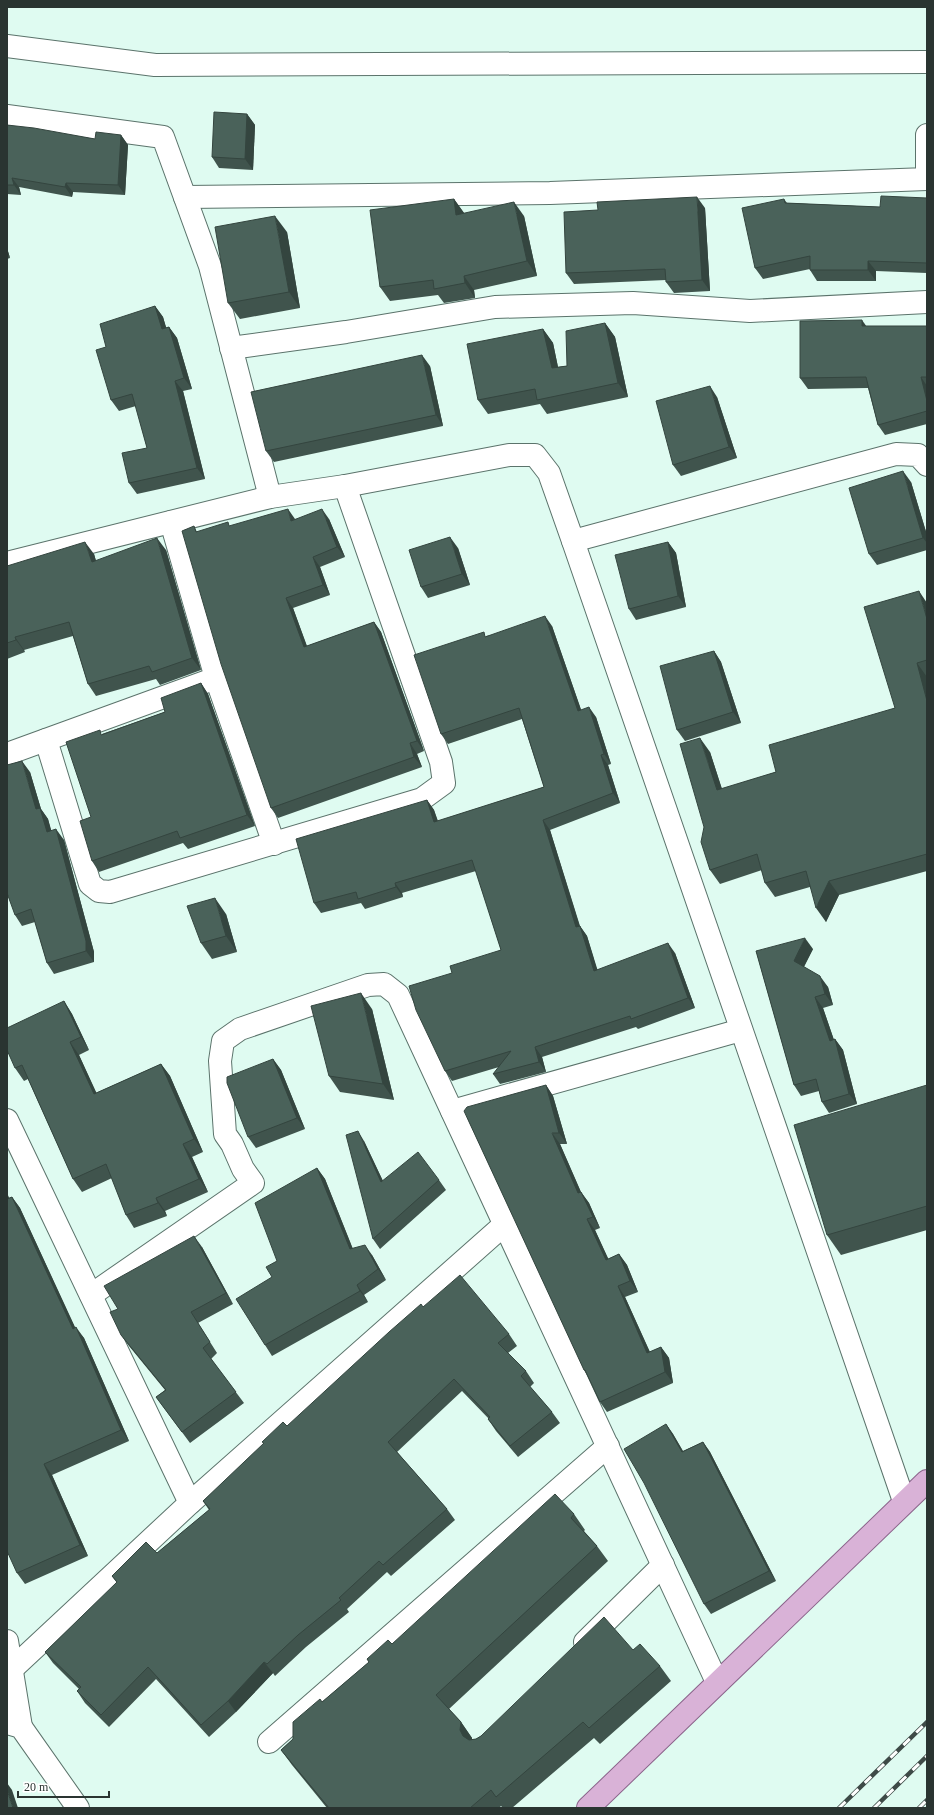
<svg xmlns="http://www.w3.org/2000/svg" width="934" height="1815" viewBox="0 0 934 1815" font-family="Georgia,serif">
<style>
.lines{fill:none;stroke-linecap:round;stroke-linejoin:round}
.minor-casing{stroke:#5b736b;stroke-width:24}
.major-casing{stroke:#8b648b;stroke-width:24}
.minor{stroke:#fff;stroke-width:22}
.major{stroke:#d9b2d7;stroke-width:22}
.rail-casing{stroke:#3e4a47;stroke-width:4.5}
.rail{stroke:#fff;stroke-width:3;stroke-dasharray:9;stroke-linecap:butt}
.wall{fill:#40544d}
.shaded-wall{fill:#34453f}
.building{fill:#4a625a;stroke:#34453f}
</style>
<rect width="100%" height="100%" fill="#dffbf1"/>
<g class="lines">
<defs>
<g id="minor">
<path d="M7 46 155 65 927 62"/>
<path d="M7 116 163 137 210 266 270 497"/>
<path d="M185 197 550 193 927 179V135"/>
<path d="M231 348 346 332 495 307 633 303 750 311 927 302"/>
<path d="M171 522 216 678 274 844"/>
<path d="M573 541 896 454 918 455 927 465"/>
<path d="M7 563 270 497 345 486 509 455H535L549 473 573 541 904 1501"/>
<path d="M46 740 90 884 99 891 110 892 422 799 444 783 441 762 345 486"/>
<path d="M7 754 216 678"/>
<path d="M452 1111 741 1030"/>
<path d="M7 1120 190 1503"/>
<path d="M91 1295 253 1183 243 1169 232 1144 225 1134 220 1061 223 1041 240 1029 368 985 384 984 398 995 717 1682"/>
<path d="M7 1641 21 1727"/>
<path d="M585 1642 663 1565"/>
<path d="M12 1669 190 1503 505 1224"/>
<path d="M7 1723 21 1727 78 1808"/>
<path d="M269 1742 608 1446"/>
</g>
<path id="major" d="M588 1808 927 1481"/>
</defs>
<use href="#minor" class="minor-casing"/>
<use href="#major" class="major-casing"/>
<use href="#minor" class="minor"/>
<use href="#major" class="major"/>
<defs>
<g id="rail">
<path d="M839 1808 927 1722"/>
<path d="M874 1808 927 1756"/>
<path d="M919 1808 927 1800"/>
</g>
</defs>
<use href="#rail" class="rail-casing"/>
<use href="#rail" class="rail"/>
</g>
<g class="wall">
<path d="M247 114 255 125 253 170 219 168 212 157Z"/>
<path d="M7 125 95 139 121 135 128 145 125 195 73 192 72 197 19 187 21 195 7 194Z"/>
<path d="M927 198V273L876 271V281H817L810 270V269L763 279 755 268 784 199 787 203 880 207Z"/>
<path d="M454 199 464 213 524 216 537 276 474 290 475 298 444 303 438 295 390 301 380 287Z"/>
<path d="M705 208 710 291 674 293 666 282V280L574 284 566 273Z"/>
<path d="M287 232 300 308 240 319 228 303Z"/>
<path d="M7 248 10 258 7 259Z"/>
<path d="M155 306 163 317 166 328 169 327 177 338 192 389 183 391 205 479 137 494 129 483 147 448 136 406 119 411 111 400 106 347Z"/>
<path d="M605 323 615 337 628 397 547 414 540 404 488 414 478 400 543 329 553 343 558 367 567 366Z"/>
<path d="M866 326H927V424L885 435 878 425 868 388 808 389 800 378Z"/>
<path d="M430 366 443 426 274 462 266 451Z"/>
<path d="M717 397 737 458 681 476 673 465Z"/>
<path d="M911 482 927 535V550L877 565 869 554Z"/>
<path d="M295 519H329L345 557 320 567 330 595 293 608 307 646 374 622 381 632 424 751 417 754 422 767 278 818 271 808 194 526 197 532 231 526Z"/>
<path d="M668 542 676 553 686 607 636 620 629 609Z"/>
<path d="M458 548 470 585 428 598 421 587Z"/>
<path d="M166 550 201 670 160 685 156 679 96 696 88 684 73 636 24 650 25 652 7 659V566L94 554 96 561Z"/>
<path d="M927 603V871L839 895 826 922 810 887 775 897 765 883 762 870 720 884 710 870 704 827 710 752 722 789 776 772 895 708Z"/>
<path d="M552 626 581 710 596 717 611 764 608 765 620 803 550 830 580 926 587 936 597 970 675 953 695 1008 638 1029 636 1027 542 1057 546 1072 500 1084 493 1074 499 1067 452 1081 445 1071 452 973 501 950 476 871 402 893 403 897 365 909 361 903 321 913 314 903 427 800 434 810 438 821 544 787 522 719 448 744 441 734 486 636Z"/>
<path d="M714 651 721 662 741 723 685 741 677 730Z"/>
<path d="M201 683 208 694 255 826 188 849 183 843 99 872 92 861 91 817 102 734 165 712Z"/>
<path d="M30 772 41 809 48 819 51 831 64 840 94 952V962L54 974 47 963 35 922 22 926 15 915Z"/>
<path d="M226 914 237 952 212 959 201 943Z"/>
<path d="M813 949 804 967 828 987 833 1005 823 1008 834 1040 835 1039 843 1050 857 1104 829 1113 822 1102 819 1091 801 1096 794 1085 756 951Z"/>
<path d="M64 1001 72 1014 89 1050 79 1055 96 1093 161 1064 170 1076 203 1152 192 1157 208 1192 165 1211 167 1216 134 1228 126 1215 112 1178 82 1192 73 1179 28 1079 24 1081 15 1068Z"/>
<path d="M372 1009 394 1100 340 1092 329 1076Z"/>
<path d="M273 1059 281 1070 305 1129 256 1148 248 1137Z"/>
<path d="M546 1085 553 1096 567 1144H560L581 1192 589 1203 600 1228 595 1230 608 1259 619 1254 627 1265 638 1292 625 1297 650 1352 661 1347 669 1358 673 1383 607 1412 600 1402 589 1378 584 1370Z"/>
<path d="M927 1085V1230L841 1255 827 1235Z"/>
<path d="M364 1141 383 1181 439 1180 446 1190 380 1249 373 1239Z"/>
<path d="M317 1168 325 1179 353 1249 372 1255 386 1280 364 1295 368 1302 272 1356 265 1345 277 1261Z"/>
<path d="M12 1197 20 1208 75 1328 84 1338 129 1441 52 1475 88 1556 25 1584 17 1573 9 1198Z"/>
<path d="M202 1247 233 1304 198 1323 217 1353 211 1359 244 1403 190 1443 156 1397 165 1390 129 1346 121 1335 118 1309Z"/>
<path d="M423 1307 509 1334 517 1346 508 1353 526 1371 534 1383 530 1387 552 1412 560 1423 518 1457 496 1431 488 1419H489L462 1391 397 1452 447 1509 455 1520 391 1576 387 1572 347 1609 349 1612 306 1647 275 1676 273 1673 236 1712 209 1737 156 1679 109 1727 85 1703 77 1691 79 1689 53 1663 45 1652 117 1583 112 1576 157 1553 209 1510 203 1501Z"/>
<path d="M666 1424 673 1434 683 1451 703 1442 710 1452 776 1581 711 1614 704 1604Z"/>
<path d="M574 1514 585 1530 584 1531 597 1546 608 1561 449 1709 461 1722 472 1738V1740L476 1739 633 1650 660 1666 671 1681 600 1744 594 1738 512 1808H503L501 1806 499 1808H327L292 1765 281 1750 293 1739 322 1702 369 1662 367 1659 392 1644Z"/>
</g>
<g class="shaded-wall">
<path d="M247 114 255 125 253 170 245 159Z"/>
<path d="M121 135 128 145 125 195 118 185Z"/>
<path d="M12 178 19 187 21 195 14 185Z"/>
<path d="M66 183 73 192 72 197 65 187Z"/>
<path d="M697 197 705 208 710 291 702 280Z"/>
<path d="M454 199 464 213 456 215Z"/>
<path d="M514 202 524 216 537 276 527 261Z"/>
<path d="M275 216 287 232 300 308 289 292Z"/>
<path d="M7 248 10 258 7 253Z"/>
<path d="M868 261 876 271V281L868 270Z"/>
<path d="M464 276 474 290 475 298 465 283Z"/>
<path d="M155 306 163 317 170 340 162 329Z"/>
<path d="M862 320 869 330 862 326Z"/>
<path d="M605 323 615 337 628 397 618 383Z"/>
<path d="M169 327 177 338 192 389 184 378Z"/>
<path d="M543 329 553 343 561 382 552 368Z"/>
<path d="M422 355 430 366 443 426 436 415Z"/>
<path d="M921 377 927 386V401Z"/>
<path d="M175 381 183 391 205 479 197 468Z"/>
<path d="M710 386 717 397 737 458 729 447Z"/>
<path d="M903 471 911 482 927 535V543L923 538Z"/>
<path d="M288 509 295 519 291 521Z"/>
<path d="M322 509 329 519 345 557 337 547Z"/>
<path d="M450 537 458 548 470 585 462 574Z"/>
<path d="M157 538 166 550 201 670 192 658Z"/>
<path d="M85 542 94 554 100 575 92 562Z"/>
<path d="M668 542 676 553 686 607 678 596Z"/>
<path d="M313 557 320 567 330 595 323 585Z"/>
<path d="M919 591 927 603V619Z"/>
<path d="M286 598 293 608 311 658 304 647Z"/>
<path d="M545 616 552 626 585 721 578 711Z"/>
<path d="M374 622 381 632 424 751 417 741Z"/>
<path d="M15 637 24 650 25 652 16 640Z"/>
<path d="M714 651 721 662 741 723 733 712Z"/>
<path d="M917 663 927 677V701Z"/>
<path d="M201 683 208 694 255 826 247 815Z"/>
<path d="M589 707 596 717 611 764 604 754Z"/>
<path d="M700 738 710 752 727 805 717 790Z"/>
<path d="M410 743 417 754 422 767 414 757Z"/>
<path d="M601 755 608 765 620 803 613 793Z"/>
<path d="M22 761 30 772 41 809 48 819 55 843 47 832 36 809Z"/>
<path d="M427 800 434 810 441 832 434 822Z"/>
<path d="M543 820 550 830 583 937 576 927Z"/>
<path d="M56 829 64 840 94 952V962L86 951Z"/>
<path d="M829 881 839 895 826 922 816 908Z"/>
<path d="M395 883 402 893 403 897 396 887Z"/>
<path d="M215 898 226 914 237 952 226 936Z"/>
<path d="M580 926 587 936 601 981 594 971Z"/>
<path d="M805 938 813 949 801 972 794 961Z"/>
<path d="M668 943 675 953 695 1008 688 998Z"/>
<path d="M820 976 828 987 833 1005 825 994Z"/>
<path d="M361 993 372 1009 394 1100 383 1084Z"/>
<path d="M815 997 823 1008 838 1052 830 1041Z"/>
<path d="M64 1001 72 1014 89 1050 81 1037Z"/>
<path d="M835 1039 843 1050 857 1104 849 1094Z"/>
<path d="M70 1042 79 1055 103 1107 94 1094Z"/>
<path d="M535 1047 542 1057 546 1072 539 1062Z"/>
<path d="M273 1059 281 1070 305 1129 297 1118Z"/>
<path d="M161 1064 170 1076 203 1152 194 1139Z"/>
<path d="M546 1085 553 1096 567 1144 559 1133Z"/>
<path d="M358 1131 364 1141 388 1192 381 1182Z"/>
<path d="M552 1133 560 1144 586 1204 578 1193Z"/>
<path d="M183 1144 192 1157 208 1192 199 1179Z"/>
<path d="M317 1168 325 1179 357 1260 350 1249Z"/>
<path d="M581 1192 589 1203 600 1228 593 1217Z"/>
<path d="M7 1193 15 1211 7 1199Z"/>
<path d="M12 1197 20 1208 81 1340 73 1329Z"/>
<path d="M156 1198 165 1211 167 1216 158 1203Z"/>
<path d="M587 1219 595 1230 614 1271 606 1260Z"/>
<path d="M194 1236 202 1247 233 1304 226 1293Z"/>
<path d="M365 1245 372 1255 386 1280 378 1269Z"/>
<path d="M619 1254 627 1265 638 1292 630 1281Z"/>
<path d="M357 1285 364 1295 368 1302 360 1291Z"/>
<path d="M618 1286 625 1297 655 1364 647 1353Z"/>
<path d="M76 1327 84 1338 129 1441 121 1430Z"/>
<path d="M661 1347 669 1358 673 1383 665 1372Z"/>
<path d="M666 1424 673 1434 689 1462 682 1452Z"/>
<path d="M703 1442 710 1452 776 1581 769 1571Z"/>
<path d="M44 1464 52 1475 88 1556 80 1545Z"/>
<path d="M264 1662 273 1673 236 1712 228 1701Z"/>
<path d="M461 1722 472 1738 471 1746 463 1736 460 1730Z"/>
<path d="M7 1783 12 1790 18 1808H13L7 1790Z"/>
</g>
<g class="building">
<path d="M214 112 247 114 245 159 212 157Z"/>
<path d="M7 125 34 128 95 139 96 132 121 135 118 185 66 183 65 187 12 178 14 185H7Z"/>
<path d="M881 196 927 198V263L868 261V270H810V256L755 268 742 208 784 199 785 203 880 207Z"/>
<path d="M697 197 702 280 666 282 665 269 566 273 564 212 598 210 597 202Z"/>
<path d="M454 199 456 215 514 202 527 261 464 276 465 283 434 289 433 280 380 287 370 210Z"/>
<path d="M275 216 289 292 228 303 215 227Z"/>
<path d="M155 306 162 329 169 327 184 378 175 381 197 468 129 483 122 453 147 448 132 394 111 400 96 350 106 347 100 324Z"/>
<path d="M862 320V326H927V377H921L927 401V411L878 425 866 377 800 378V321Z"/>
<path d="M605 323 618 383 537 400 535 389 478 400 467 344 543 329 552 368 567 366 566 331Z"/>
<path d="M422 355 436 415 266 451 251 392Z"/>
<path d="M710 386 729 447 673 465 656 401Z"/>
<path d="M903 471 923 538 869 554 849 488Z"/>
<path d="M288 509 291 521 322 509 337 547 313 557 323 585 286 598 304 647 374 622 417 741 410 743 414 757 271 808 221 664 182 531 194 526 196 532 228 522 229 526Z"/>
<path d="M450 537 462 574 421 587 409 550Z"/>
<path d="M157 538 192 658 152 672 149 666 88 684 69 622 15 637 16 640 7 643V566L85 542 92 562Z"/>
<path d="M668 542 678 596 629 609 615 555Z"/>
<path d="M919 591 927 619V660L917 663 927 701V854L829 881 816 908 806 871 765 883 757 854 710 870 701 842 704 827 680 744 700 738 717 790 776 772 769 745 895 708 864 607Z"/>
<path d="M545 616 578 711 589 707 604 754 601 755 613 793 543 820 576 927 580 926 594 971 668 943 688 998 631 1019 630 1016 535 1047 539 1062 493 1074 511 1051 445 1071 416 1010 409 986 452 973 450 966 501 950 472 860 395 883 396 887 358 899 356 892 314 903 296 839 427 800 434 822 544 787 519 708 441 734 414 655 484 632 485 637Z"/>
<path d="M714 651 733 712 677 730 660 666Z"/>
<path d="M201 683 247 815 180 838 177 831 92 861 80 821 91 817 66 742 100 730 101 735 165 712 161 698Z"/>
<path d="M22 761 36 809 40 808 47 832 56 829 86 941V951L47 963 31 909 15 915 7 893V765Z"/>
<path d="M215 898 226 936 201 943 187 906Z"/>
<path d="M805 938 794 961 820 976 825 994 815 997 830 1041 835 1039 849 1094 822 1102 816 1079 794 1085 756 951Z"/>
<path d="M361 993 383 1084 329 1076 311 1006Z"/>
<path d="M64 1001 81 1037 70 1042 94 1094 161 1064 194 1139 183 1144 199 1179 156 1198 158 1203 126 1215 106 1164 73 1179 22 1065 15 1068 7 1050V1028Z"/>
<path d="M273 1059 297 1118 248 1137 227 1083V1077Z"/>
<path d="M546 1085 559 1133H552L578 1193 581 1192 593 1217 587 1219 606 1260 619 1254 630 1281 618 1286 647 1353 661 1347 665 1372 600 1402 585 1370H584L464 1111 467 1107Z"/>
<path d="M927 1085V1206L827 1235 794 1125Z"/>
<path d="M358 1131 381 1182 418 1152 439 1180 373 1239 346 1135Z"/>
<path d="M317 1168 350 1249 365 1245 378 1269 357 1285 360 1291 265 1345 236 1299 272 1277 266 1267 277 1261 255 1203Z"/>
<path d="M12 1197 73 1329 76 1327 121 1430 44 1464 80 1545 17 1573 7 1551V1199Z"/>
<path d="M194 1236 226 1293 191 1312 210 1342 203 1348 236 1392 182 1432 156 1397 166 1390 121 1335 110 1312 118 1309 104 1286Z"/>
<path d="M460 1275 509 1334 498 1343 526 1371 521 1376 552 1412 510 1446 488 1419 490 1417 454 1379 388 1442 447 1509 383 1565 379 1561 339 1598 341 1600 298 1635 267 1664 264 1662 228 1701 201 1725 148 1667 101 1715 77 1691 81 1687 45 1652 117 1582 112 1576 146 1542 157 1553 210 1509 203 1501 264 1443 262 1442 283 1422 287 1426 389 1332 421 1304 423 1307Z"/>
<path d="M666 1424 682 1452 703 1442 769 1571 704 1604 644 1483 624 1449Z"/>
<path d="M555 1494 574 1514 571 1518 597 1546 436 1695 461 1722 460 1730 463 1736 469 1740 476 1739 481 1736 604 1617 633 1650 640 1644 660 1666 589 1728 583 1722 496 1797 491 1790 470 1808H329L281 1750 293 1739V1722L320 1699 322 1702 369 1662 367 1659 388 1640 392 1644Z"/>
<path d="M7 1790 13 1808H7Z"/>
</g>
<rect width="934" height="1815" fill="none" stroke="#2a3431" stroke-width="16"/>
<path d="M18 1791v6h91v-6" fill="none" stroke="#2a3431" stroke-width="2"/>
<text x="24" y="1791" font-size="12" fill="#2a3431" stroke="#ffffff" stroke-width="3" paint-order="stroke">20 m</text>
</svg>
